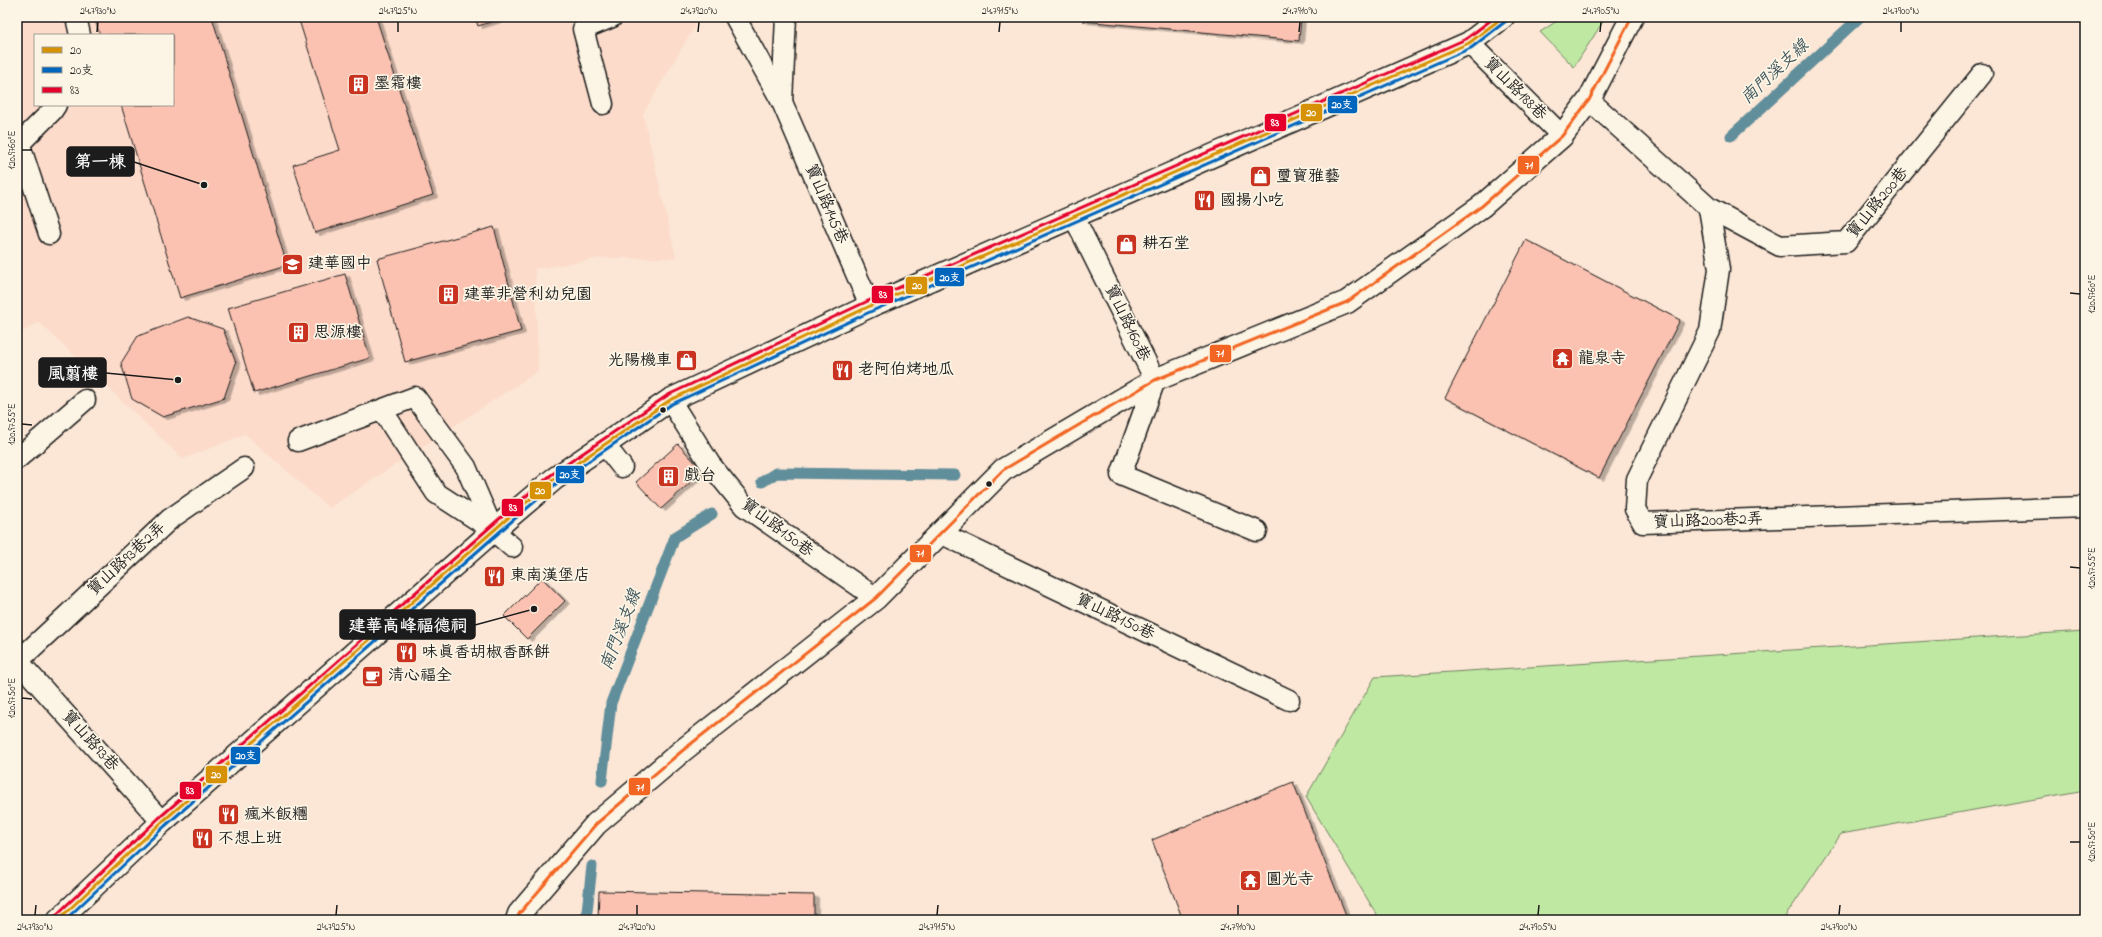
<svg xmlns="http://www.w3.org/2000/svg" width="2102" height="937" viewBox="0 0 2102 937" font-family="'Indie Flower','LXGW WenKai TC',sans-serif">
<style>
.built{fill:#fcdbca;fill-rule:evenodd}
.green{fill:#bfe8a3;stroke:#6e8260}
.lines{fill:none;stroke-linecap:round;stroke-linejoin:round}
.stream{stroke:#618e9b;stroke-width:11}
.building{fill:#fbc2b1;stroke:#1c1c1c;filter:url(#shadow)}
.service-casing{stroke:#1c1c1c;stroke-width:23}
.minor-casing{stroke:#1c1c1c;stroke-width:25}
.tertiary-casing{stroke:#1c1c1c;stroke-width:25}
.service{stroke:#fcf5e5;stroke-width:20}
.minor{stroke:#fcf5e5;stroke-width:22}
.tertiary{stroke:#fcf5e5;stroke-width:22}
.bus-1-casing{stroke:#fcf5e5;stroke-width:6}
.bus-2-casing{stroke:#fcf5e5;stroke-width:6}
.bus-3-casing{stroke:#fcf5e5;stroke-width:6}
.bus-4-casing{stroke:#fcf5e5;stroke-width:6}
.bus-1{stroke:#d69104;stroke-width:3}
.bus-2{stroke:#0065bd;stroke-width:3}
.bus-3{stroke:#e4002b;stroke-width:3}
.bus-4{stroke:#f26522;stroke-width:3}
.ticks{fill:none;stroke:#1c1c1c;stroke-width:1.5}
.bus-dot{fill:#1c1c1c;stroke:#fcf5e5;stroke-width:1.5}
.labels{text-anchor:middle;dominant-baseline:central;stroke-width:3.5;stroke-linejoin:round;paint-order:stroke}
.poi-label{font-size:16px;fill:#1c1c1c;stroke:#fcf5e5;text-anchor:start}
.street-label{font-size:16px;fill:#1c1c1c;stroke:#fcf5e5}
.water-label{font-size:17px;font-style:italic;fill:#3e555c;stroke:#fcf5e5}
.leader{fill:none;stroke:#1c1c1c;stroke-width:1.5}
.callout-dot{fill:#1c1c1c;stroke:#fcf5e5;stroke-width:1.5}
.callout{fill:#1c1c1c;stroke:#1c1c1c;stroke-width:1.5}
.callout-label{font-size:17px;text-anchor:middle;font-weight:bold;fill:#fff}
.line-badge{stroke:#fcf5e5;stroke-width:1.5}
.badge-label{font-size:11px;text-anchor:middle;font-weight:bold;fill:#fff}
.neatline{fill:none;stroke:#1c1c1c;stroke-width:1.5}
.ticks-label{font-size:10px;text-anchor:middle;fill:#1c1c1c}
</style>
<defs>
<filter id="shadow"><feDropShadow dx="4.5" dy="2.5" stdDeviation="0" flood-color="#0004"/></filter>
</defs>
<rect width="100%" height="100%" fill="#fce6d5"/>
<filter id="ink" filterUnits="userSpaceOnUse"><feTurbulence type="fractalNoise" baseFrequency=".025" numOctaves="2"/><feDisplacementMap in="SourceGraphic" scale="8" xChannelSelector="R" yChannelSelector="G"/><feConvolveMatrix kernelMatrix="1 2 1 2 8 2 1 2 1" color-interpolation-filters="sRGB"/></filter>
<g filter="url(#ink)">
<path class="built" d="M17 17H700L643 114 676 258H601L535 269 538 371 329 508 245 434 183 459 39 322 17 335ZM35 35H173V105H35Z"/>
<g class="green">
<path d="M1563 17H1606L1574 67 1540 32Z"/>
<path d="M2085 631V790L1841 834 1783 920H1380L1306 797 1375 677Z"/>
</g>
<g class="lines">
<g class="stream">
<path d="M1731 136 1860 17"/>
<path d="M762 482 776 473 955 475"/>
<path d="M602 781 611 703 675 537 712 514"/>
<path d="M586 920 592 866"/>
</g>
</g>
<g class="building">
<path d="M94 17H212L287 265 180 298 121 105H173V35H100Z"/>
<path d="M298 17H376L433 195 315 233 293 165 340 150Z"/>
<path d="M475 17H506L478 26Z"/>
<path d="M1083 17H1301L1299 41 1083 21Z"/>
<path d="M494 227 521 331 405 362 377 259Z"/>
<path d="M1526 240 1680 320 1599 478 1445 398Z"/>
<path d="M345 274 370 358 254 393 228 308Z"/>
<path d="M188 317 223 329 236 363 224 398 163 417 132 399 121 363 138 336Z"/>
<path d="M678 444 703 471 661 509 636 482Z"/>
<path d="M542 578 565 601 527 639 504 616Z"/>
<path d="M1293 782 1348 920H1183L1152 840Z"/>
<path d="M599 891 814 895V920H598Z"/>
</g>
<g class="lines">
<defs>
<g id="service">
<path d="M76 17 80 35"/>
<path d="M735 17 782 102 870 306"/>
<path d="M1469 43 1562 136"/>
<path d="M1589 100 1709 208 1780 246 1846 242 1982 74"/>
<path d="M782 102 786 17"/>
<path d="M603 104 583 29 612 17"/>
<path d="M17 136 49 234"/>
<path d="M20 143 52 111 56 105"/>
<path d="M1709 208 1719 269 1710 331 1637 479 1635 509 1643 523 2085 507"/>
<path d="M1074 217 1155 380 1121 475 1257 531"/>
<path d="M670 400 710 464 744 506 876 598"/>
<path d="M382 410 436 493 493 530 512 547"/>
<path d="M298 441 415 397 466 467 493 530"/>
<path d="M604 444 622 467"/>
<path d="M17 459 85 400"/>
<path d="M940 533 1289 700"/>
<path d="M17 660 162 822"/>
<path d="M17 662 170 519 244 468"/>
</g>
<path id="minor" d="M517 920 519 914 596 824 682 751 876 598 1003 470 1155 380 1347 302 1482 206 1562 136 1589 100 1632 17"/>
<path id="tertiary" d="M58 920 162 822 509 517 554 479 670 400 870 306 1469 43 1503 17"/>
</defs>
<use href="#service" class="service-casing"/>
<use href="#minor" class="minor-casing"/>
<use href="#tertiary" class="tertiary-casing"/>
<use href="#service" class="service"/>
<use href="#minor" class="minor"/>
<use href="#tertiary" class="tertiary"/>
<defs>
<path id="bus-1" d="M58 920 162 822 509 517 554 479 670 400 870 306 1469 43 1503 17"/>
<path id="bus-2" d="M65 920 165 826 512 521 557 483 672 404 872 311 1471 48 1506 21"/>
<path id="bus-3" d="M55 916 159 818 506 513 551 475 668 395 868 301 1466 39 1495 17"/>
<path id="bus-4" d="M517 920 519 914 596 824 682 751 876 598 1003 470 1155 380 1347 302 1482 206 1562 136 1589 100 1632 17"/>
</defs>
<use href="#bus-1" class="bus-1-casing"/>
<use href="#bus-2" class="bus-2-casing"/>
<use href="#bus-3" class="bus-3-casing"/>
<use href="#bus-4" class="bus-4-casing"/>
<use href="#bus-1" class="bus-1"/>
<use href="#bus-2" class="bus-2"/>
<use href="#bus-3" class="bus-3"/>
<use href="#bus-4" class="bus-4"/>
</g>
</g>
<path class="ticks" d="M97 32 98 22M398 32V22M698 32 699 22M999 32 1000 22M1299 32 1300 22M1600 32 1601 22M1901 32V22M22 150H32M2070 293 2080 294M22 424 32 425M2070 567 2080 568M22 698 32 699M2070 842H2080M35 915 36 905M336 915 337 905M637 915V905M937 915 938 905M1238 915V905M1538 915 1539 905M1839 915 1840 905"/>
<defs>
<symbol id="building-square" viewBox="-11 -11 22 22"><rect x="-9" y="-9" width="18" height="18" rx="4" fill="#c8321e" stroke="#fcf5e5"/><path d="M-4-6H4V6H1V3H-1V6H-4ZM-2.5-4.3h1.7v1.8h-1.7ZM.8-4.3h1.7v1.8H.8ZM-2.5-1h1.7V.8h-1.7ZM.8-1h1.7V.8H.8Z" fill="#fff"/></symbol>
<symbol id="shop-square" viewBox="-11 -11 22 22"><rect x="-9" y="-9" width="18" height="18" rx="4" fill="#c8321e" stroke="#fcf5e5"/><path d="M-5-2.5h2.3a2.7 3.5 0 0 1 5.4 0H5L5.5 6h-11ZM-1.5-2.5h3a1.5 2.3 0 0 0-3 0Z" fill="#fff"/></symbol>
<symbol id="restaurant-square" viewBox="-11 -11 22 22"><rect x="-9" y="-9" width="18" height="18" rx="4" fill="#c8321e" stroke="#fcf5e5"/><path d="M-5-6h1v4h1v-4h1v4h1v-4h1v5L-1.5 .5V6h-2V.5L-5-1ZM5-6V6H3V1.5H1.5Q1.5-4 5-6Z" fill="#fff"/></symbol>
<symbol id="school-square" viewBox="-11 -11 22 22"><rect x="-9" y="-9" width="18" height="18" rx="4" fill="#c8321e" stroke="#fcf5e5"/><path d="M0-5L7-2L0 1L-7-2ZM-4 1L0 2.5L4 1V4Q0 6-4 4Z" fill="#fff"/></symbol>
<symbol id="temple-square" viewBox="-11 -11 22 22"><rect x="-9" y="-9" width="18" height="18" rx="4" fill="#c8321e" stroke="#fcf5e5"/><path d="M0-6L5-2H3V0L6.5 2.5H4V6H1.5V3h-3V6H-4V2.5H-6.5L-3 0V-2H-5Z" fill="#fff"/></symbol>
<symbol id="cafe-square" viewBox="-11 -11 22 22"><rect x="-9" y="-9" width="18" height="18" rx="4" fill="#c8321e" stroke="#fcf5e5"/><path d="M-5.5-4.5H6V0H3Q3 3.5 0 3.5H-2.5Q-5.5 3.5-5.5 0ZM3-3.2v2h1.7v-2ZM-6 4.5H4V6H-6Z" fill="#fff"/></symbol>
</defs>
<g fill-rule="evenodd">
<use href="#building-square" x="346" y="72" width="25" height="25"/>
<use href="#shop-square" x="1248" y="164" width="25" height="25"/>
<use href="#restaurant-square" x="1192" y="188" width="25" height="25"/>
<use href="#shop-square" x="1114" y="232" width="25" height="25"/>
<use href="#school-square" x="280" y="252" width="25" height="25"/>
<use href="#building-square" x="436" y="282" width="25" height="25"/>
<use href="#building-square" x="286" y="320" width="25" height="25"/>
<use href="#temple-square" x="1550" y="346" width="25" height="25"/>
<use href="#shop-square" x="674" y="348" width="25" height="25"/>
<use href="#restaurant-square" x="830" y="358" width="25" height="25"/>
<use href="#building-square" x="656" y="464" width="25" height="25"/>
<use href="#restaurant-square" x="482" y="564" width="25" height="25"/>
<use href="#restaurant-square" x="394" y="640" width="25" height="25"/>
<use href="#cafe-square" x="360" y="664" width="25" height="25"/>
<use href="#restaurant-square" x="216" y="802" width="25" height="25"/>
<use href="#restaurant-square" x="190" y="826" width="25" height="25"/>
<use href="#temple-square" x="1238" y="868" width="25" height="25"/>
</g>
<g class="bus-dot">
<circle cx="663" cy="410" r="3.5"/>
<circle cx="989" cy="484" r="3.5"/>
</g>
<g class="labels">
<g class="poi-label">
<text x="374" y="84">墨霜樓</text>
<text x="1276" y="177">璽寶雅藝</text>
<text x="1220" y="201">國揚小吃</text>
<text x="1142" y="244">耕石堂</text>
<text x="308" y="264">建華國中</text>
<text x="464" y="295">建華非營利幼兒園</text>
<text x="314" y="333">思源樓</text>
<text x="1578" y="359">龍泉寺</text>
<text x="672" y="361" text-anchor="end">光陽機車</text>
<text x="858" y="370">老阿伯烤地瓜</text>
<text x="684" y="476">戲台</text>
<text x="510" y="576">東南漢堡店</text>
<text x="422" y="653">味真香胡椒香酥餅</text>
<text x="388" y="676">清心福全</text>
<text x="244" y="815">瘋米飯糰</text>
<text x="218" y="839">不想上班</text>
<text x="1266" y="880">圓光寺</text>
</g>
<g class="street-label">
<text transform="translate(1515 89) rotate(45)">寶山路188巷</text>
<text transform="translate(1878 203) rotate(-51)">寶山路200巷</text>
<text transform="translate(826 204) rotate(67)">寶山路145巷</text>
<text transform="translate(1127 323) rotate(64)">寶山路160巷</text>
<text transform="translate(1708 521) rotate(-2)">寶山路200巷2弄</text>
<text transform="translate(777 528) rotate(37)">寶山路150巷</text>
<text transform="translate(127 559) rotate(-43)">寶山路93巷2弄</text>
<text transform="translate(1115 617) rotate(26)">寶山路150巷</text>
<text transform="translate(90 741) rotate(48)">寶山路93巷</text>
</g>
<g class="water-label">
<text transform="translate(1775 72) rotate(-43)">南門溪支線</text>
<text transform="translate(621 630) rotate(-69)">南門溪支線</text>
</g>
</g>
<path class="leader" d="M204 185L134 162M178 380L106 373M534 609L475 625"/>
<g class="callout-dot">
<circle cx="204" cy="185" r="4"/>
<circle cx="178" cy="380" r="4"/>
<circle cx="534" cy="609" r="4"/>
</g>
<g class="callout">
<rect x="67" y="147" width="67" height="29" rx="4"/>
<rect x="39" y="358" width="67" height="29" rx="4"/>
<rect x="340" y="610" width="135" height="29" rx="4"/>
</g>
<g class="callout-label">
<text x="100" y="167">第一棟</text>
<text x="73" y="379">風翦樓</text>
<text x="408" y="631">建華高峰福德祠</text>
</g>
<g class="line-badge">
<rect x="1327" y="95" width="31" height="19" rx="4" fill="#0065bd"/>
<rect x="1300" y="103" width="23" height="19" rx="4" fill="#d69104"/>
<rect x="1264" y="113" width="23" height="19" rx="4" fill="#e4002b"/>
<rect x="1517" y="155" width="23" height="20" rx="4" fill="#f26522"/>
<rect x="934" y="267" width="31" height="20" rx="4" fill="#0065bd"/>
<rect x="905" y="276" width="23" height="19" rx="4" fill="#d69104"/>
<rect x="871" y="285" width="23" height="19" rx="4" fill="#e4002b"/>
<rect x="1209" y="344" width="23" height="19" rx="4" fill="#f26522"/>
<rect x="555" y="465" width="30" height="19" rx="4" fill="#0065bd"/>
<rect x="529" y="481" width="23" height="19" rx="4" fill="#d69104"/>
<rect x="501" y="498" width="23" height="19" rx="4" fill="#e4002b"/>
<rect x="909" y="544" width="23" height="19" rx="4" fill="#f26522"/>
<rect x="230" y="746" width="31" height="19" rx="4" fill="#0065bd"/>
<rect x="205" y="765" width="23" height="19" rx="4" fill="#d69104"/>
<rect x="628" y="777" width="23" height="19" rx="4" fill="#f26522"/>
<rect x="179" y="781" width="23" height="19" rx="4" fill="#e4002b"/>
</g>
<g class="badge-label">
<text x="1342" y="108">20支</text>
<text x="1311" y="116">20</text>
<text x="1275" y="126">83</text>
<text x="1529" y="169">71</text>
<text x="950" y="281">20支</text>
<text x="917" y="289">20</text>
<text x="883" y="298">83</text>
<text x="1220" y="357">71</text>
<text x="570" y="478">20支</text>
<text x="540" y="494">20</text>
<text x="513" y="511">83</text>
<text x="920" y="557">71</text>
<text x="246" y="759">20支</text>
<text x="216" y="778">20</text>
<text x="640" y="791">71</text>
<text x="190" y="794">83</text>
</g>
<rect width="2102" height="937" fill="none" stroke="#fcf5e5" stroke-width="44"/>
<rect x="34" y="34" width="140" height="72" fill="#fcf5e5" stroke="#a29e95"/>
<rect x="42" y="47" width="20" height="6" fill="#d69104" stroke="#a29e95"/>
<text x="70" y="54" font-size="12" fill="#1c1c1c">20</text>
<rect x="42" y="67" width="20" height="6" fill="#0065bd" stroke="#a29e95"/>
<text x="70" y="74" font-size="12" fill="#1c1c1c">20支</text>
<rect x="42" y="87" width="20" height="6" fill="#e4002b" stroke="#a29e95"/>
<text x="70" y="94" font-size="12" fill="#1c1c1c">83</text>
<rect x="22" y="22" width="2058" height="893" class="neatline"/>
<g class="ticks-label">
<text x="98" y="14">24.7930°N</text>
<text x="398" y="14">24.7925°N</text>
<text x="699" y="14">24.7920°N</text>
<text x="1000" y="14">24.7915°N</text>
<text x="1300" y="14">24.7910°N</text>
<text x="1601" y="14">24.7905°N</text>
<text x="1901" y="14">24.7900°N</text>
<text transform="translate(11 150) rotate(-90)" y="4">120.9760°E</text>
<text transform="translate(2091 294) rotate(-90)" y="4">120.9760°E</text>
<text transform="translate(11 424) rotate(-90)" y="4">120.9755°E</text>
<text transform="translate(2091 568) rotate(-90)" y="4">120.9755°E</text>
<text transform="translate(11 698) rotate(-90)" y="4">120.9750°E</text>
<text transform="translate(2091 842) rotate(-90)" y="4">120.9750°E</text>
<text x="35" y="930">24.7930°N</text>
<text x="336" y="930">24.7925°N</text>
<text x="637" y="930">24.7920°N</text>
<text x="937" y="930">24.7915°N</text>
<text x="1238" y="930">24.7910°N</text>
<text x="1538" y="930">24.7905°N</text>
<text x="1839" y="930">24.7900°N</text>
</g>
</svg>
